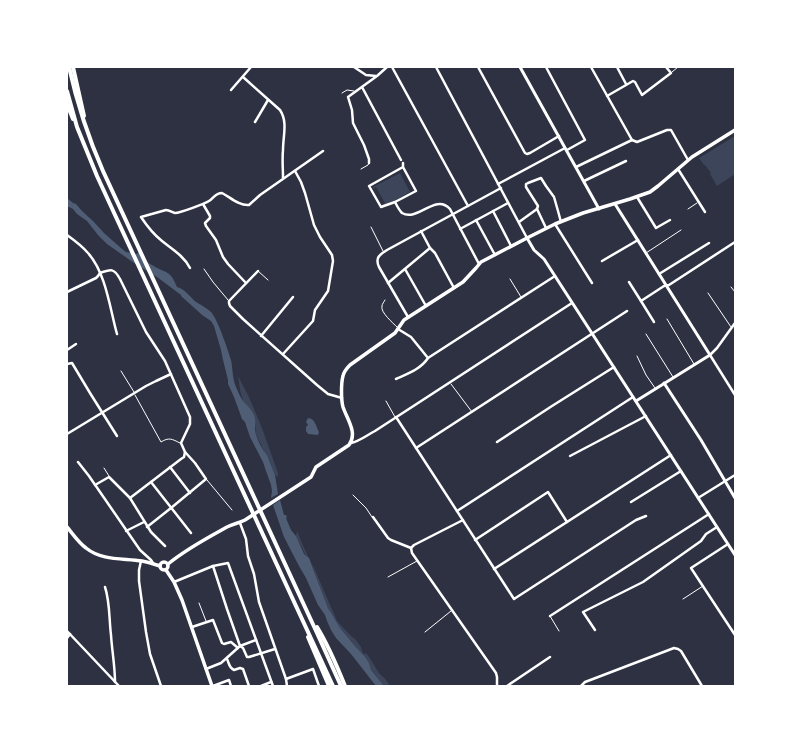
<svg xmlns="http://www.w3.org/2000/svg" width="802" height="753" viewBox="0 0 802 753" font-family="Overpass,sans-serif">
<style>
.green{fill:#3c4559}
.water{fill:#4f5d75}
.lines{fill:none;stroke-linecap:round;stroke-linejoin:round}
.service{stroke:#fff;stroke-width:1}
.minor{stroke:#fff;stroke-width:2.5}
.tertiary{stroke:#fff;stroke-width:3}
.secondary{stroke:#fff;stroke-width:3.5}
.trunk{stroke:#fff;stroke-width:4}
</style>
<rect width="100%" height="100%" fill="#2d3142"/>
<g class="green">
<path d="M735 136V174L717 186 710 174 711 173 705 165H704L699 158Z"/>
<path d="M400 173 410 192 383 207 382 205 385 203 376 187 373 189V187Z"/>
<path d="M238 376 249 397 262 428 273 459 278 473V477L275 475 267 455 265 453 259 441 256 434 254 415 243 401 240 390Z"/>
<path d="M297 531 304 548 315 570 337 621 350 635 355 639 361 647 363 654 366 653C371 659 375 667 379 673 384 678 386 679 390 686H384L371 670 369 663 354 645 340 628 332 616 328 608 312 565 309 558 305 554 296 536Z"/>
</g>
<g class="water">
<path d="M67 198 73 203 76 204 82 211 93 221 104 233 121 248 126 252 137 254 139 251 141 253 140 255C144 258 147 263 152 265 166 274 170 269 177 287 185 289 190 297 196 302 201 305 207 308 211 312 218 320 228 350 231 360 233 370 232 377 236 387 238 392 240 396 243 401 247 405 252 410 254 415 256 420 255 423 255 427 254 434 262 450 267 455L275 475 278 494 271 498 272 491 271 485 266 471 263 462 250 437 245 422 242 419 234 397 228 384V380L223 360 221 350 214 326 211 321 202 315 200 313 181 296V295L157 277 134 263 107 244 98 235 87 221 77 214 73 209 67 206Z"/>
<path d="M308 418C315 418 316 427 319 432L318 435 308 434 306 431V427L308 425 306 422Z"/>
<path d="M280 500 284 515H286L287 517 286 518 291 530 296 536 304 554 309 558 328 608 340 628 354 645 365 657 369 663 371 670 384 686H376L351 654 336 638 331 630 327 621 325 615 318 605 306 578 299 566 284 537 273 505Z"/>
</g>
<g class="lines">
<g class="service">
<path d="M672 72 678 67"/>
<path d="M342 93 347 90 354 91"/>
<path d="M361 169 368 165 369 163"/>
<path d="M688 209 697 203"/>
<path d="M371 227 383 251"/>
<path d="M646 253 681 230"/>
<path d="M204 269 213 282 228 300"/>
<path d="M258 271 268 280"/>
<path d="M510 279 521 297"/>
<path d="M731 287 735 292"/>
<path d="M708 293 731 327"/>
<path d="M385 300C384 302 382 304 382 306 380 312 393 323 397 327"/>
<path d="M667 319 694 364"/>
<path d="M646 334 673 377"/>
<path d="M637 356 646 375 655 388"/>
<path d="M121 371 134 392"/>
<path d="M451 384 472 412"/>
<path d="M135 395 161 442C169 437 172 439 180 443"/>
<path d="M386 401 395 417"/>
<path d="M104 468 109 476"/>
<path d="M207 480 232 510"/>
<path d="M353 495 366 508 372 517"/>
<path d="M388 577 417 561"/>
<path d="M683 599 703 586"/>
<path d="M199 603 206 621"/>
<path d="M550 616 559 631"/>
<path d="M425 632 451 611"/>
</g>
<g class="minor">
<path d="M354 67 366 75 376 76"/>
<path d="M392 67 468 206"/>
<path d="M436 67 527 238"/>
<path d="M478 67 525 153 527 154 530 153 559 136"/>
<path d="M546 67 585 140 567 150"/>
<path d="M591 67 632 140"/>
<path d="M617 67 626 84"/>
<path d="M243 77 280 110C288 122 283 136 283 150 282 159 283 168 283 178"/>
<path d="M362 87 401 160"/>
<path d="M231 90 251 67"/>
<path d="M607 96 633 81 635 82 642 95 671 73 666 67"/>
<path d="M255 122 268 100"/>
<path d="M632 140 637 142 667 130H671L688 160"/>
<path d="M369 163V159L364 145 353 123 352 110 348 97 377 76 387 67"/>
<path d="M403 163V167L416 191 395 202 381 207 369 186 403 167"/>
<path d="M576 167 632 140"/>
<path d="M678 169 705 212"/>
<path d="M584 181 626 161"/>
<path d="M498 184 565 148"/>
<path d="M637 197 656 228 670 220"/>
<path d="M395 202C397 206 399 210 402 213 418 222 435 193 450 209L479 264"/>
<path d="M203 204 210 216V218L205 223 206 226 216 240 223 257 228 264 246 283"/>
<path d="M493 211 511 246"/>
<path d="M476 220 495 255"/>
<path d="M519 222 537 209"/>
<path d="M555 224 592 283"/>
<path d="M546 228 537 209 538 206 526 187V184L528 183 541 178 546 186 554 197 558 211 561 222"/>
<path d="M460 229 508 203"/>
<path d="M421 231 430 248 435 253 454 288"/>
<path d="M67 235C74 240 82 246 88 253 106 273 110 309 117 334"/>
<path d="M602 261 638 240"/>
<path d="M190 268C184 256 172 249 162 241 153 234 147 226 141 217L166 210C169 210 172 212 175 213 180 213 204 204 209 201 214 198 215 193 222 193 230 197 239 206 249 205L260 195 323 151"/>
<path d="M405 269 426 306"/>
<path d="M258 271 229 301V303L230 306 243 319 317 385 328 394 342 398"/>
<path d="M659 274 709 243"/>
<path d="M629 282 641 301 664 286 669 285 735 242"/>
<path d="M388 283 430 248"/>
<path d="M67 292 96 278 98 276 100 273C111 269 114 268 120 279L146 332 165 361 190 417V424L181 443 185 452 195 463 206 479 171 508 147 527"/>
<path d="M641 301 654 322"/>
<path d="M408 317 379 267C375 258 379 255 387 250L501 188"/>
<path d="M735 323 717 348 710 355 735 395"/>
<path d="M398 329 411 337 428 358"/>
<path d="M261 336 293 297"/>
<path d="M67 350 76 344"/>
<path d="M283 354 313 321 315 310 328 291 333 261 332 255 320 237 314 225 305 193 301 182 295 171"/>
<path d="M67 364 72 363 90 393 117 436"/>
<path d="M396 379C407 374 421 369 428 358L555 276"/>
<path d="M396 417 514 599 636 520 646 516"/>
<path d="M67 434 146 386 156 381 171 374"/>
<path d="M497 442 552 406 614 367"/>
<path d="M351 443C360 441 367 435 375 431L572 303"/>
<path d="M416 448 627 311"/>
<path d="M570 456 646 416"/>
<path d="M78 462 89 476 140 550 151 560 153 563"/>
<path d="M170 467 190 493"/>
<path d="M151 482 191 533"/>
<path d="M95 485 109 477 130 498 151 532 165 546"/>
<path d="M130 498 181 459 184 457 185 452"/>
<path d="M698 498 735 475"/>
<path d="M631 502 681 471"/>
<path d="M457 511 633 397"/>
<path d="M373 517 388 538 391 540 411 548"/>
<path d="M240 523 246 539 248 556 254 574 259 602 286 679 287 686"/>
<path d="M126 531 144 522"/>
<path d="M475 540 548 492 567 522"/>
<path d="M728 544 691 568 735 635"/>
<path d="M411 548 412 553 496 673 497 677V686"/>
<path d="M411 548 414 545 463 520"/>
<path d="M141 561 139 570V581L146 632 150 654 161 686"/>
<path d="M213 566 227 609 240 646 243 648 247 657H249L275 649"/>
<path d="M494 569 671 455"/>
<path d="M174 582 213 566 228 563 273 686"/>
<path d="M105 587C110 602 109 619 111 635 112 651 115 666 115 682"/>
<path d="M550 616 709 514"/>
<path d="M192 627 213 620 222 643 224 644 231 642 238 648"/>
<path d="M595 630 583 612 643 582 701 541 706 534 717 527"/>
<path d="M67 631 119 686"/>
<path d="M67 638 70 634"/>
<path d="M227 659C229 663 229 668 234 670L240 668 243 669 249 686"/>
<path d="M206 669 221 663 240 646 256 640"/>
<path d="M286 679 313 669 319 686"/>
<path d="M213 686 229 680 231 686"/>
<path d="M261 686 271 682"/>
<path d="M507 686 550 657"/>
<path d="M581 686 585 682 593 679 674 648 678 649 681 651 702 686"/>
</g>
<g class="tertiary">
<path d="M520 67 599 209"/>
<path d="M615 204 710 355 636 401"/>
<path d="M527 238 534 250 544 259 735 555"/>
<path d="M664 383 701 440 735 498"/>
</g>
<g class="secondary">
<path d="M67 527C73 534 78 542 86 548 102 561 123 558 142 561 148 562 154 564 160 566"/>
<circle cx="164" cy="566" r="4"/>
<path d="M168 564C186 549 207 538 227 527 233 524 239 523 245 520L311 477 316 467 349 445C358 433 347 419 343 407 341 400 341 383 343 376 344 371 347 368 350 365L395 333 404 320 463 282 476 268 481 262 527 238 555 224 583 213 630 199 650 192 658 186 692 157 735 130"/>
<path d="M166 570 174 582 182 600 212 686"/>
</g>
<g class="trunk">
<path d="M69 67C77 103 88 137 103 171L317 633 341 686"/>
<path d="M73 67 84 116"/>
<path d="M67 91 77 127 97 176 333 686"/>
<path d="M67 104 73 119"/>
<path d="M317 627C328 645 337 666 345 686"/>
<path d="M308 637 329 686"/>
</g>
</g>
<rect width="802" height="753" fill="none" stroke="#ffffff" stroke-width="136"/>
</svg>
